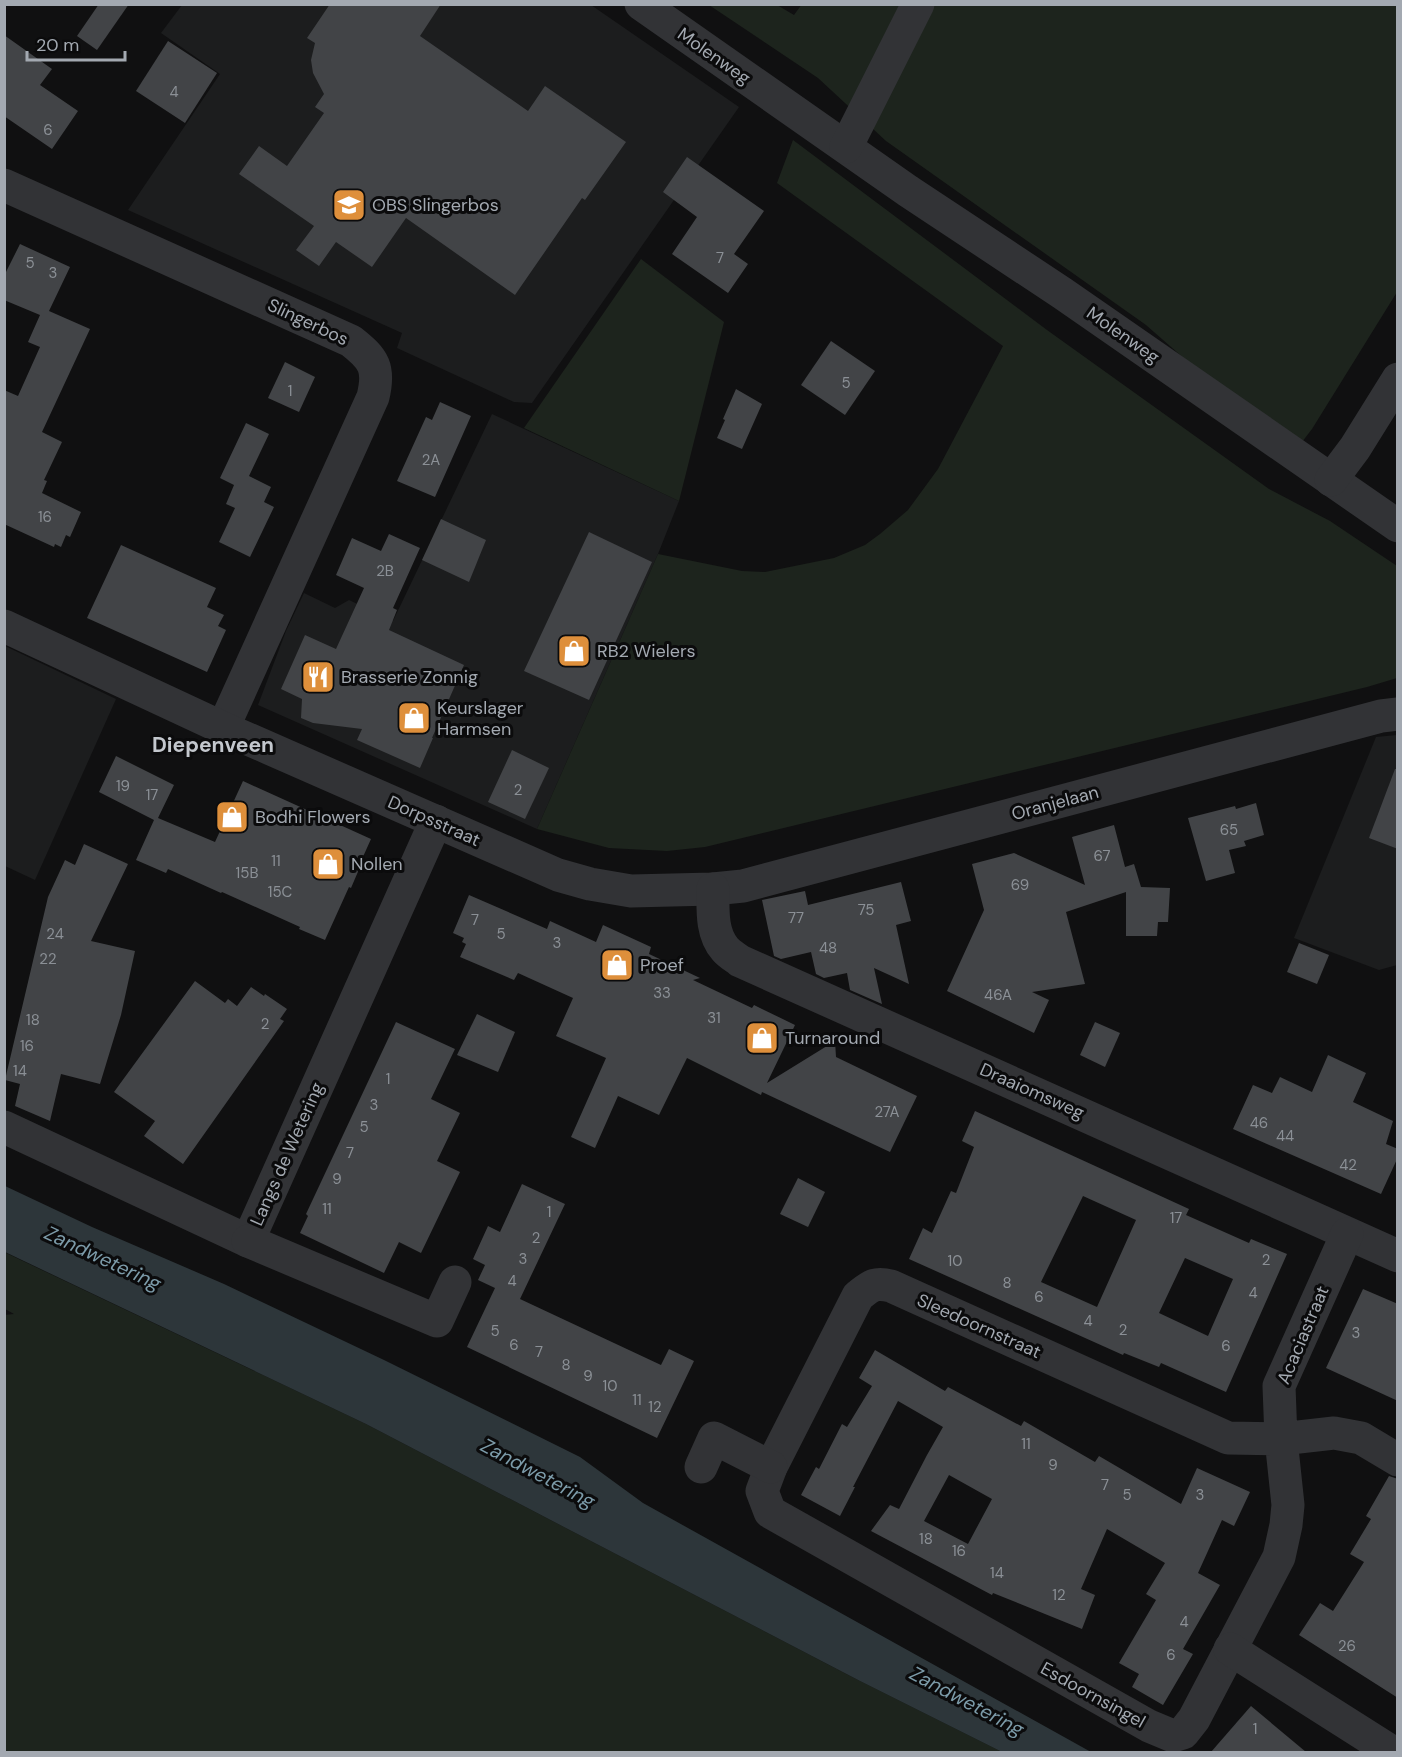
<svg xmlns="http://www.w3.org/2000/svg" width="1402" height="1757" viewBox="0 0 1402 1757" font-family="'DM Sans',sans-serif">
<style>
.built{fill:#1c1d1e}
.green{fill:#1d241d}
.water{fill:#2d363a}
.building{fill:#424447;fill-rule:evenodd}
.lines{fill:none;stroke-linecap:round;stroke-linejoin:round}
.minor{stroke:#323336;stroke-width:33}
.labels{text-anchor:middle;dominant-baseline:central;stroke-width:6;stroke-linejoin:round;paint-order:stroke}
.number-label{font-size:15px;fill:#8b9096}
.street-label{font-size:18px;fill:#a3a9b1;stroke:#0b0b0c}
.poi-label{font-size:18px;fill:#a3a9b1;stroke:#0b0b0c;text-anchor:start}
.water-label{font-size:20px;font-style:italic;fill:#7c9ba9;stroke:#0b0b0c}
.quarter-label{font-size:21px;font-weight:bold;fill:#c3c7cd;stroke:#0b0b0c}
</style>
<rect width="100%" height="100%" fill="#101011"/>
<g class="built">
<path d="M182 5H591L739 107 532 403 514 402 397 348 402 333 128 210 220 74 161 33Z"/>
<path d="M492 414 679 501 658 554 537 829 258 705 286 631 304 593 335 608 349 600 393 621Z"/>
<path d="M5 646 116 699 35 880 5 866Z"/>
<path d="M1397 735V965L1379 970 1294 938 1376 737Z"/>
</g>
<g class="green">
<path d="M802 4 1397 5V292L1312 429 1302 442 1227 396 1146 325 886 141 818 78 709 5H777L794 15Z"/>
<path d="M793 140 1047 330 1269 489 1330 521 1397 566V678L1367 687 705 847 667 851 609 848 537 829 658 554 742 571 765 572 834 558 865 545 880 534 908 510 938 469 1003 346 777 183Z"/>
<path d="M641 259 724 322 679 501 524 428Z"/>
<path d="M4 1252 366 1424 860 1681 1002 1752H5L4 1315 14 1314 5 1309Z"/>
</g>
<path class="water" d="M5 1186 92 1227 224 1284 384 1360 580 1457 643 1503 1091 1752H1002L860 1681 366 1424 5 1252Z"/>
<g class="building">
<path d="M99 4H129L97 50 77 36Z"/>
<path d="M330 4H441L420 36 528 111 545 86 626 142 585 200 582 198 515 295 406 218 372 267 336 242 319 266 296 250 314 226 239 174 259 146 287 166 324 113 315 107 324 94 313 73 311 60 315 43 307 38Z"/>
<path d="M4 35 52 69 40 85 78 111 52 149 4 116Z"/>
<path d="M168 41 217 73 185 123 136 91Z"/>
<path d="M687 157 764 211 734 254 748 264 728 293 672 254 697 217 663 192Z"/>
<path d="M20 244 70 267 49 311 90 329 42 432 62 442 44 480 47 481 42 493 81 512 70 537 66 535 61 547 55 544 54 547 4 524V390L18 396 40 347 28 342 40 315 4 300V276Z"/>
<path d="M831 341 875 371 845 415 801 385Z"/>
<path d="M285 362 315 377 299 412 268 398Z"/>
<path d="M736 389 762 404 742 449 717 438 725 420 723 419Z"/>
<path d="M440 402 471 416 435 497 397 481 426 417 432 420Z"/>
<path d="M246 423 269 434 249 476 271 487 264 502 274 507 250 557 219 542 235 508 226 504 234 485 220 478Z"/>
<path d="M441 519 486 540 469 582 422 560Z"/>
<path d="M589 532 652 562 589 700 524 671Z"/>
<path d="M389 534 420 548 393 608 397 610 389 630 464 665 432 738H433L420 768 357 740 362 729 313 723 301 718 302 699 281 689 305 635 336 649 364 588 336 575 352 538 381 551Z"/>
<path d="M121 545 216 588 207 607 224 615 218 626 226 630 207 672 87 618Z"/>
<path d="M512 750 549 768 525 819 488 802Z"/>
<path d="M116 756 174 785 158 818 215 842 243 781 371 839 362 859 363 860 351 888 349 887 325 940 299 929 300 927 222 892 221 893 168 869 166 873 136 860 154 820 99 792Z"/>
<path d="M1395 769H1398V849L1369 838Z"/>
<path d="M1256 803 1264 835 1244 841 1246 846 1229 850 1235 873 1206 881 1188 818 1235 806 1236 809Z"/>
<path d="M1114 825 1125 867 1134 864 1141 887 1170 888 1168 922H1158L1157 936H1126V892L1066 912 1085 984 1032 992 1049 1000 1034 1033 947 991 984 910 972 864 1014 853 1085 885 1072 837Z"/>
<path d="M84 844 128 864 91 941 135 951 121 1015 100 1084 61 1074 50 1121 15 1106 20 1084 5 1080 48 897 65 860 75 865Z"/>
<path d="M901 882 911 921 896 925 909 984 874 968 882 1004 850 990 847 973 824 978 816 974 811 952 781 959 774 956 762 900 805 891 808 905Z"/>
<path d="M469 895 547 929 550 921 596 942 603 925 651 947 649 954 700 978 693 980 752 1008 754 1005 795 1025 767 1083 835 1041 836 1057 917 1096 890 1152 762 1092 761 1095 687 1058 659 1115 618 1096 595 1148 571 1137 606 1058 556 1036 573 998 518 973 514 980 460 957 466 944 462 942 464 938 453 933Z"/>
<path d="M1299 943 1329 955 1317 984 1287 972Z"/>
<path d="M195 981 225 1003 228 999 237 1006 251 987 264 996 265 994 287 1009 280 1019 284 1021 183 1164 144 1136 155 1121 114 1092Z"/>
<path d="M477 1014 515 1032 498 1072 457 1055Z"/>
<path d="M396 1022 455 1049 431 1099 460 1113 437 1161 460 1172 421 1253 399 1242 384 1273 300 1233 308 1216 306 1214Z"/>
<path d="M1095 1022 1120 1033 1105 1067 1080 1055Z"/>
<path d="M1328 1055 1366 1073 1353 1102 1393 1121 1386 1144 1398 1149V1157L1381 1194 1233 1129 1253 1085 1272 1093 1280 1077 1312 1092Z"/>
<path d="M975 1111 1189 1209 1186 1215 1249 1243 1251 1239 1287 1254 1226 1392 1161 1363 1159 1367 1124 1353 1123 1355 909 1259 923 1228 932 1233 951 1191 956 1193 974 1147 962 1141ZM1083 1196 1136 1220 1097 1307 1041 1282ZM1185 1258 1233 1279 1208 1336 1159 1313Z"/>
<path d="M798 1178 825 1192 808 1227 780 1214Z"/>
<path d="M522 1184 565 1204 520 1299 661 1365 669 1349 694 1361 657 1438 467 1347 495 1288 478 1280 485 1265 473 1259 488 1226 500 1232Z"/>
<path d="M1363 1289 1398 1304V1401L1326 1368Z"/>
<path d="M875 1350 945 1391 948 1387 1021 1426 1024 1421 1095 1462 1099 1456 1181 1504 1197 1468 1250 1492 1234 1526 1222 1520 1198 1573 1220 1585 1183 1649 1193 1654 1163 1705 1132 1687 1139 1674 1119 1663 1156 1600 1146 1594 1165 1563 1107 1529 1081 1589 1095 1595 1082 1629 993 1593 992 1595 871 1531 890 1505 899 1509 927 1455 943 1427 898 1401 853 1487H855L840 1516 801 1495 816 1467 819 1469 842 1424 847 1427 872 1386 859 1378ZM949 1475 992 1499 968 1544 924 1521Z"/>
<path d="M1389 1476 1398 1479V1698L1299 1635 1320 1603 1333 1611 1364 1562 1350 1554 1371 1519 1366 1516Z"/>
<path d="M1251 1706 1306 1752H1211Z"/>
</g>
<g class="lines">
<g class="minor">
<path d="M641 4 908 191 1062 293 1398 526"/>
<path d="M846 147 918 4"/>
<path d="M4 185 351 341C374 359 380 368 373 397L223 728"/>
<path d="M1331 480 1355 448 1398 379"/>
<path d="M4 626 223 728 558 875 590 884 631 891 713 889 743 886 1381 716 1398 714"/>
<path d="M713 889C713 909 711 933 725 949 729 954 735 957 740 961L1398 1256"/>
<path d="M4 1127 248 1241 436 821"/>
<path d="M1347 1234 1279 1386 1281 1439 1288 1505 1286 1525 1279 1557 1194 1719 1183 1733 1173 1736 1149 1726 770 1512 762 1491 771 1467 858 1296C871 1286 874 1282 891 1286L1228 1438 1281 1439 1334 1433 1361 1438 1398 1460"/>
<path d="M248 1241 437 1321 455 1282"/>
<path d="M701 1467 714 1438 771 1467"/>
<path d="M1230 1649 1392 1752"/>
</g>
</g>
<defs>
<symbol id="school-square" viewBox="-11 -11 22 22"><rect x="-9" y="-9" width="18" height="18" rx="4" fill="#de8f3b" stroke="#0b0b0c"/><path d="M0-5L7-2L0 1L-7-2ZM-4 1L0 2.5L4 1V4Q0 6-4 4Z" fill="#fff"/></symbol>
<symbol id="shop-square" viewBox="-11 -11 22 22"><rect x="-9" y="-9" width="18" height="18" rx="4" fill="#de8f3b" stroke="#0b0b0c"/><path d="M-5-2.5h2.3a2.7 3.5 0 0 1 5.4 0H5L5.5 6h-11ZM-1.5-2.5h3a1.5 2.3 0 0 0-3 0Z" fill="#fff"/></symbol>
<symbol id="restaurant-square" viewBox="-11 -11 22 22"><rect x="-9" y="-9" width="18" height="18" rx="4" fill="#de8f3b" stroke="#0b0b0c"/><path d="M-5-6h1v4h1v-4h1v4h1v-4h1v5L-1.5 .5V6h-2V.5L-5-1ZM5-6V6H3V1.5H1.5Q1.5-4 5-6Z" fill="#fff"/></symbol>
</defs>
<g fill-rule="evenodd">
<use href="#school-square" x="330" y="186" width="38" height="38"/>
<use href="#shop-square" x="555" y="632" width="38" height="38"/>
<use href="#restaurant-square" x="299" y="658" width="38" height="38"/>
<use href="#shop-square" x="395" y="699" width="38" height="38"/>
<use href="#shop-square" x="213" y="798" width="38" height="38"/>
<use href="#shop-square" x="309" y="845" width="38" height="38"/>
<use href="#shop-square" x="598" y="946" width="38" height="38"/>
<use href="#shop-square" x="743" y="1019" width="38" height="38"/>
</g>
<g class="labels">
<g class="number-label">
<text x="174" y="92">4</text>
<text x="48" y="130">6</text>
<text x="720" y="258">7</text>
<text x="30" y="263">5</text>
<text x="53" y="273">3</text>
<text x="846" y="383">5</text>
<text x="290" y="391">1</text>
<text x="431" y="460">2A</text>
<text x="45" y="517">16</text>
<text x="385" y="571">2B</text>
<text x="123" y="786">19</text>
<text x="518" y="790">2</text>
<text x="152" y="795">17</text>
<text x="1229" y="830">65</text>
<text x="1102" y="856">67</text>
<text x="276" y="861">11</text>
<text x="247" y="873">15B</text>
<text x="1020" y="885">69</text>
<text x="280" y="892">15C</text>
<text x="866" y="910">75</text>
<text x="796" y="918">77</text>
<text x="475" y="920">7</text>
<text x="55" y="934">24</text>
<text x="501" y="934">5</text>
<text x="557" y="943">3</text>
<text x="828" y="948">48</text>
<text x="48" y="959">22</text>
<text x="662" y="993">33</text>
<text x="998" y="995">46A</text>
<text x="714" y="1018">31</text>
<text x="33" y="1020">18</text>
<text x="265" y="1024">2</text>
<text x="27" y="1046">16</text>
<text x="20" y="1071">14</text>
<text x="388" y="1079">1</text>
<text x="374" y="1105">3</text>
<text x="887" y="1112">27A</text>
<text x="1259" y="1123">46</text>
<text x="364" y="1127">5</text>
<text x="1285" y="1136">44</text>
<text x="350" y="1153">7</text>
<text x="1348" y="1165">42</text>
<text x="337" y="1179">9</text>
<text x="327" y="1209">11</text>
<text x="549" y="1212">1</text>
<text x="1176" y="1218">17</text>
<text x="536" y="1238">2</text>
<text x="523" y="1259">3</text>
<text x="1266" y="1260">2</text>
<text x="955" y="1261">10</text>
<text x="512" y="1281">4</text>
<text x="1007" y="1283">8</text>
<text x="1253" y="1293">4</text>
<text x="1039" y="1297">6</text>
<text x="1088" y="1321">4</text>
<text x="1123" y="1330">2</text>
<text x="495" y="1331">5</text>
<text x="1356" y="1333">3</text>
<text x="514" y="1345">6</text>
<text x="1226" y="1346">6</text>
<text x="539" y="1352">7</text>
<text x="566" y="1365">8</text>
<text x="588" y="1376">9</text>
<text x="610" y="1386">10</text>
<text x="637" y="1400">11</text>
<text x="655" y="1407">12</text>
<text x="1026" y="1444">11</text>
<text x="1053" y="1465">9</text>
<text x="1105" y="1485">7</text>
<text x="1127" y="1495">5</text>
<text x="1200" y="1495">3</text>
<text x="926" y="1539">18</text>
<text x="959" y="1551">16</text>
<text x="997" y="1573">14</text>
<text x="1059" y="1595">12</text>
<text x="1184" y="1622">4</text>
<text x="1347" y="1646">26</text>
<text x="1171" y="1655">6</text>
<text x="1255" y="1729">1</text>
</g>
<g class="street-label">
<text transform="translate(714 56) rotate(35)">Molenweg</text>
<text transform="translate(308 322) rotate(25)">Slingerbos</text>
<text transform="translate(1123 335) rotate(35)">Molenweg</text>
<text transform="translate(1055 803) rotate(-15)">Oranjelaan</text>
<text transform="translate(434 821) rotate(24)">Dorpsstraat</text>
<text transform="translate(1032 1091) rotate(24)">Draaiomsweg</text>
<text transform="translate(287 1154) rotate(-66)">Langs de Wetering</text>
<text transform="translate(979 1326) rotate(24)">Sleedoornstraat</text>
<text transform="translate(1303 1335) rotate(-67)">Acaciastraat</text>
<text transform="translate(1093 1695) rotate(29)">Esdoornsingel</text>
</g>
<g class="poi-label">
<text x="372" y="205">OBS Slingerbos</text>
<text x="597" y="651">RB2 Wielers</text>
<text x="341" y="677">Brasserie Zonnig</text>
<text x="437" y="708">Keurslager<tspan x="437" dy="21">Harmsen</tspan></text>
<text x="255" y="817">Bodhi Flowers</text>
<text x="351" y="864">Nollen</text>
<text x="640" y="965">Proef</text>
<text x="785" y="1038">Turnaround</text>
</g>
<g class="water-label">
<text transform="translate(103 1258) rotate(25)">Zandwetering</text>
<text transform="translate(538 1473) rotate(28)">Zandwetering</text>
<text transform="translate(967 1701) rotate(28)">Zandwetering</text>
</g>
<g class="quarter-label">
<text x="213" y="745">Diepenveen</text>
</g>
</g>
<rect width="1402" height="1757" fill="none" stroke="#a3a9b1" stroke-width="12"/>
<path d="M27 51v9h98v-9" fill="none" stroke="#a3a9b1" stroke-width="3"/>
<text x="36" y="51" font-size="18" fill="#a3a9b1" stroke="#0b0b0c" stroke-width="4.5" paint-order="stroke">20 m</text>
</svg>
